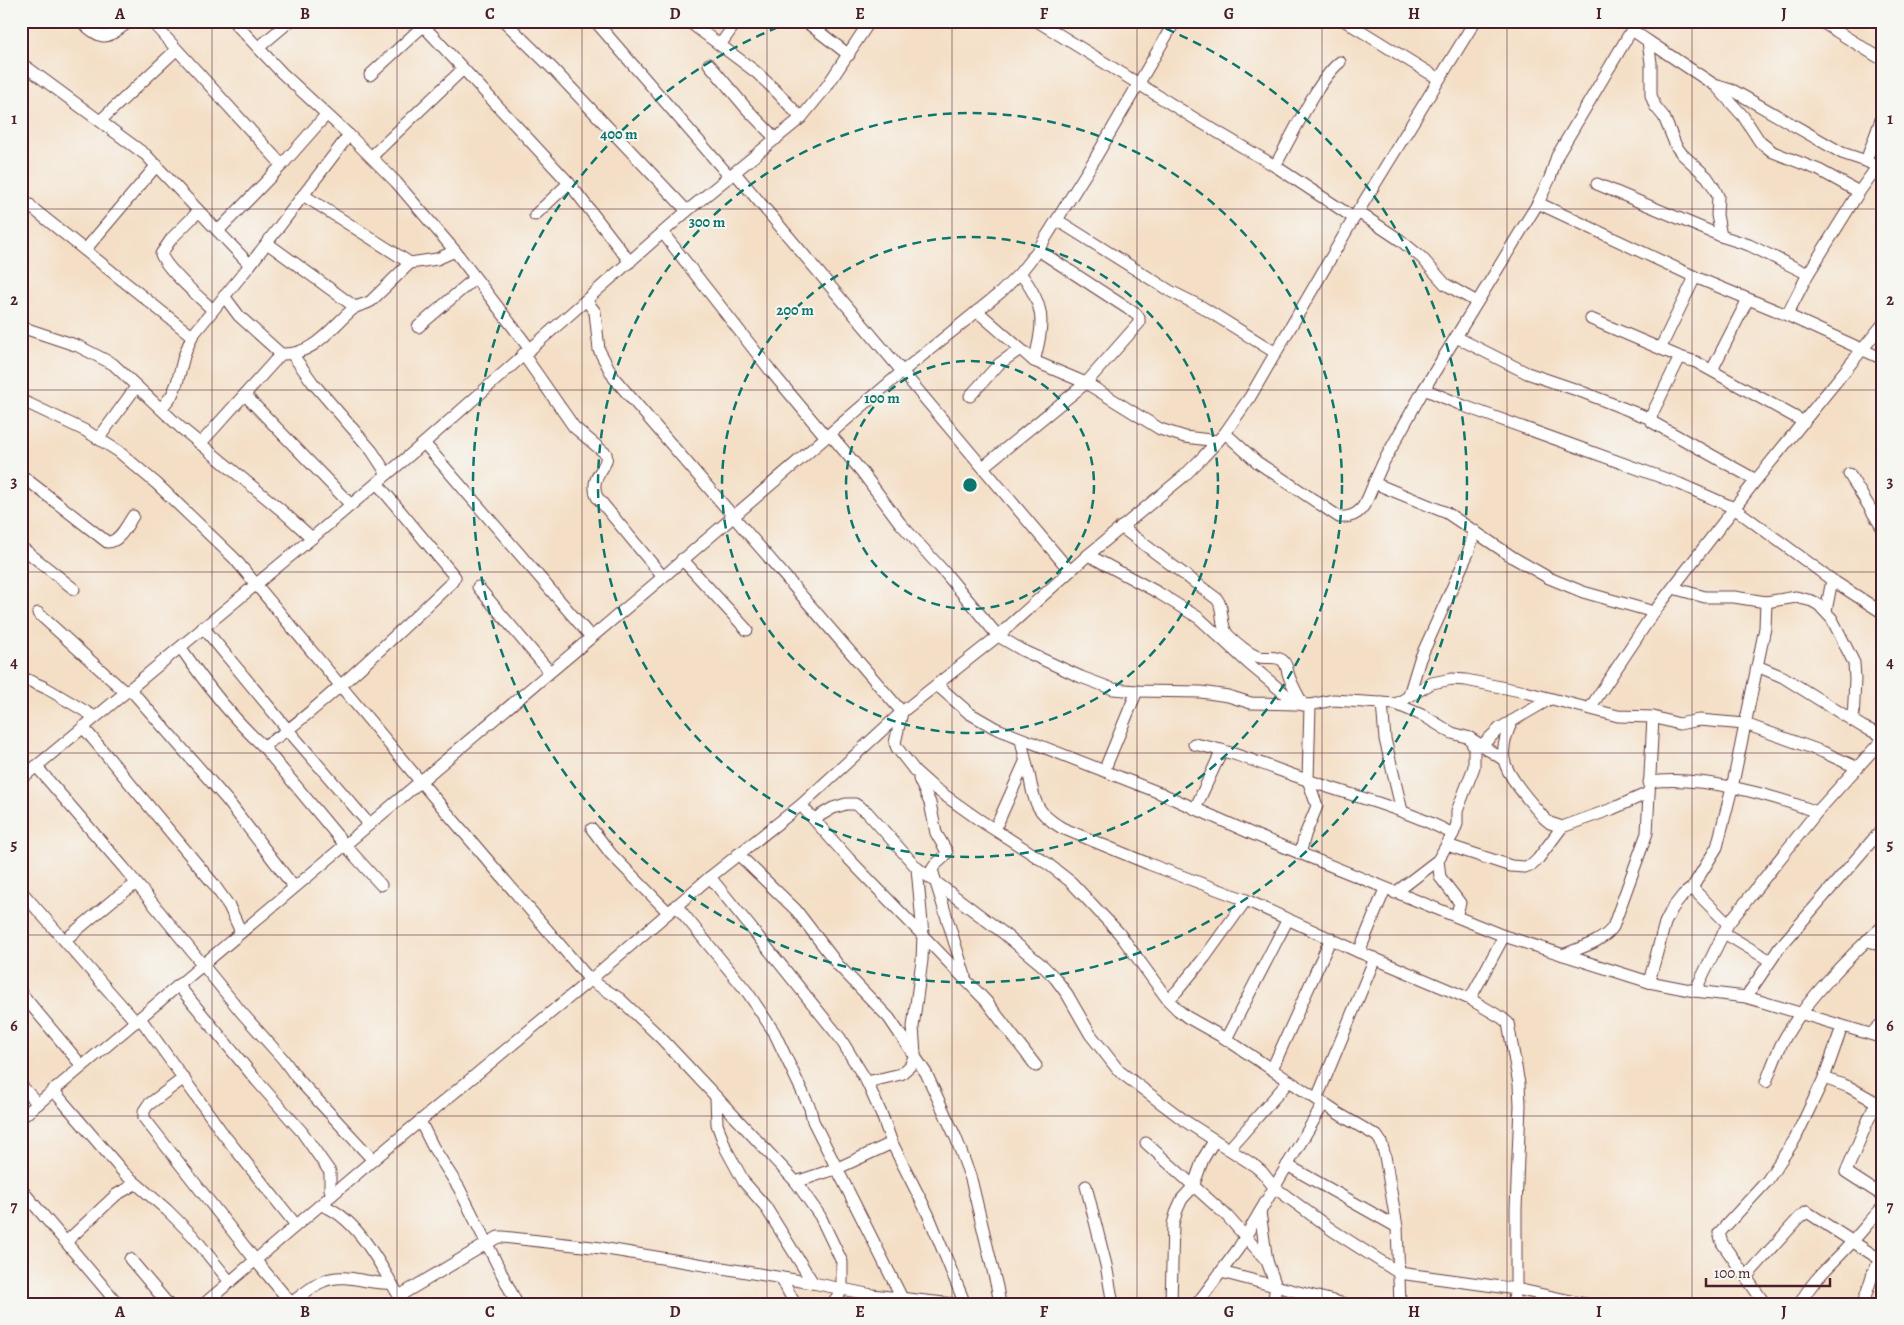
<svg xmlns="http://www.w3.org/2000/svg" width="1904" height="1325" viewBox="0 0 1904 1325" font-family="Alegreya,serif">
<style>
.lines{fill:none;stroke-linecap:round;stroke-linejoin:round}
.minor-casing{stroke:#643c42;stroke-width:13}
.minor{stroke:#fff;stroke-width:11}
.grid{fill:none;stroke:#4a1f2b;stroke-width:1;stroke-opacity:0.55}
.ring{fill:none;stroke:#0f766e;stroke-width:2.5;stroke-dasharray:9 6}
.centre{fill:#0f766e;stroke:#f6f6f2;stroke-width:2.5}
.ring-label{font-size:15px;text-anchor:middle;font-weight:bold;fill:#0f766e;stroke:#f6f6f2;stroke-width:4;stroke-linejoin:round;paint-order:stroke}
.neatline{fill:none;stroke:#4a1f2b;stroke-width:2}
.grid-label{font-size:16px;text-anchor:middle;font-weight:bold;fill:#4a1f2b}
</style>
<rect width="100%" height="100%" fill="#f6f6f2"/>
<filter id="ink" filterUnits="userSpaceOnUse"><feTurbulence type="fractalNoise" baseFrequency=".02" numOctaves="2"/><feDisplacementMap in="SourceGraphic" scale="10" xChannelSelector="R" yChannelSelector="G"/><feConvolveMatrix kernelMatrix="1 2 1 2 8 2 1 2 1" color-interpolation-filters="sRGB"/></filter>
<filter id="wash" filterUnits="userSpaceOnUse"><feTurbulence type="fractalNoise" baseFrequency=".0096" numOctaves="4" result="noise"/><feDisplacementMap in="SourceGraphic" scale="20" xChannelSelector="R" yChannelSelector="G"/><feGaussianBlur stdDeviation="1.12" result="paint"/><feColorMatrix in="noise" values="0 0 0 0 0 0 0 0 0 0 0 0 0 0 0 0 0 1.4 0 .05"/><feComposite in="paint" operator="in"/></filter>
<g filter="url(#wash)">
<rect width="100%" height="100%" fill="#f4dfc6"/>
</g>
<g filter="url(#ink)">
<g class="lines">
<defs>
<g id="minor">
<path d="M80 21C105 42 104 40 130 21"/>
<path d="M151 21 282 165"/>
<path d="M233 21 282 73 349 135 396 182 455 251 529 348"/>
<path d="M419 21 569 183 630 262"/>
<path d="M504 21 554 70 687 211"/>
<path d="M595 21 730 177"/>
<path d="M688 21 756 72 778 93 801 118"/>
<path d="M805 21 849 55"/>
<path d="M1037 21 1197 120 1275 166 1354 218"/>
<path d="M1345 21 1439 79"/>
<path d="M1637 21 1557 156 1550 178 1538 203 1424 389 1383 463 1374 483 1447 513 1514 558 1549 578 1583 592 1654 612"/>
<path d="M1820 21 1883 60"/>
<path d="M1632 30 1648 41 1651 63V95L1655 106 1664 117 1676 146 1682 154 1707 177 1713 186 1718 196 1717 215 1721 236 1749 245 1808 274"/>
<path d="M1648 41 1716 86 1743 116 1760 142 1773 152 1819 170 1859 192 1808 274 1787 315"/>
<path d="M720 45 737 21"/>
<path d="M258 48 290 21"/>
<path d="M21 63 146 155 250 265"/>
<path d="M709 64 746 108 776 139"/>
<path d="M370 75 423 26"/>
<path d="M1718 86 1734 91 1842 153 1866 161 1883 170"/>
<path d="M101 120 176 50"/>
<path d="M371 157 463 69"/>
<path d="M1866 161 1883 114"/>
<path d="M1275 166C1290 140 1318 79 1340 62"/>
<path d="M735 173 1070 571"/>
<path d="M1597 184 1721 236"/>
<path d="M1859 192 1877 167"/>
<path d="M303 195 410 263 437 259 455 251"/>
<path d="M21 199 192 336"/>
<path d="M1538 203 1695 277 1787 315 1883 359"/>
<path d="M198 212 172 238 161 254C167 270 200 298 213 310"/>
<path d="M1358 212 1400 240 1422 258 1445 284 1477 302"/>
<path d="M535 215 569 183"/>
<path d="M21 217 30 205"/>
<path d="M1057 220 1170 291 1202 307 1276 353"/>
<path d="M218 231 282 165 326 115"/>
<path d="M663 233 770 370 826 437"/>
<path d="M267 243 355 307"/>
<path d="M85 250 157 165"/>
<path d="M1020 273C1045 305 1045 323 1034 361"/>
<path d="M224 296 239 316 281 354"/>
<path d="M586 300 595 312 599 350 614 378 902 712 895 743 897 748 915 771 933 787 978 819 1048 864 1071 882 1119 933 1168 1000 1178 1010 1187 1017 1226 1039 1339 1114 1377 1136 1381 1142 1385 1156 1397 1227 1400 1304"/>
<path d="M977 311 1034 361 1086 383 1160 429 1185 437 1218 441"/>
<path d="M1591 319 1680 357 1696 362 1804 422"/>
<path d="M21 327 78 346 113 364 180 427 281 510 312 538"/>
<path d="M418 327 475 278"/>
<path d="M1456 337 1527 373 1577 390 1651 419"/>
<path d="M1661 347 1695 277"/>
<path d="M292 354 313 383 372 451 387 474"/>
<path d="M523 354 574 427 606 454C610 468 588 475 597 497L663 577"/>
<path d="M1680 357 1653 412 1651 417 1652 422 1756 480"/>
<path d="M1712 370 1748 299"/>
<path d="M1424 389 1464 406 1680 484 1734 508 1832 580 1883 613"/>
<path d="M245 395 351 505"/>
<path d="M970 396 999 364 1020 349"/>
<path d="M21 400 86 431 118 451 157 484 234 558 420 781 590 980 620 999 661 1038 796 1182 820 1216 842 1262V1290L832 1304"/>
<path d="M161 409 172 395 177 383 184 356 192 336 250 265 349 135"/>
<path d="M1225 433 1257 462 1339 517C1362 519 1367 501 1374 483"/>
<path d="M830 434 862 472 900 523 947 575 998 636 1022 650 1081 677 1113 689 1137 691 1201 692 1228 696 1251 703 1297 704"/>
<path d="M99 438 136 387"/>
<path d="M424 443 591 637"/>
<path d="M200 444 281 354C314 356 331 327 353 309 357 305 365 305 371 301L410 263"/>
<path d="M983 467 1086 383 1139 323V318L1136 314 1038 250"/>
<path d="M1849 474 1883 529"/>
<path d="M21 475 107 542C119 543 127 525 133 516"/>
<path d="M1121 527 1217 599C1225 609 1219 625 1228 635 1235 642 1250 655 1259 657 1267 659 1275 655 1282 660 1286 663 1287 668 1288 673 1291 684 1298 695 1303 705"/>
<path d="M21 547 74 589"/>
<path d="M1088 555 1157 592 1199 618 1248 663 1297 704 1310 705 1333 700 1396 704 1424 716 1452 733 1470 738 1504 760"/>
<path d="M682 559 747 630"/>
<path d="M478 587 549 671"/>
<path d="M1673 588 1705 597H1734L1766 602 1796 597 1812 601 1819 605 1832 619 1854 663 1855 679 1853 721"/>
<path d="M1826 611 1832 580"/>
<path d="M38 613 125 692"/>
<path d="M203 627 288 730 369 824"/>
<path d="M181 648C205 683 230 716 262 745 282 745 428 605 452 582L455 577 377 483"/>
<path d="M1757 666 1783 677 1863 727 1883 736"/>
<path d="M21 677 46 688 95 717"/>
<path d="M937 685 969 713 995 728 1160 793 1255 835 1504 936 1649 982 1695 991 1746 997 1883 1038"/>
<path d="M130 689 227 800 294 887"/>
<path d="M1409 695 1420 659 1468 553 1475 531"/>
<path d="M1382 703 1385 739 1402 811"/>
<path d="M1396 704 1432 683 1452 679 1466 680 1525 692 1618 716 1653 717 1679 724 1699 720 1745 724 1823 752 1858 768"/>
<path d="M1590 708 1654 612 1756 480 1883 324"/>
<path d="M1512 721C1507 732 1502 748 1504 760 1508 778 1533 805 1545 819L1550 823 1562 827"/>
<path d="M83 727 212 882 229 906 241 932"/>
<path d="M1021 739C1023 751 1026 762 1029 774 1034 802 1036 813 1062 828L1149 864 1246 900 1359 952 1470 999 1502 1018 1508 1023 1519 1084 1520 1105 1516 1209V1289L1513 1304"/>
<path d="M1194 744C1233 751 1269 767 1307 780 1356 797 1406 809 1453 834"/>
<path d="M262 745 345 845 381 885"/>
<path d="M1481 746 1500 728 1550 699"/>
<path d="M36 766 124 868 242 1013 283 1059 297 1078 373 1160"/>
<path d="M1104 771 1137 691"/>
<path d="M21 779 312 538 424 443 687 211 801 118 827 86 870 21"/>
<path d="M919 779 930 803 936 833 947 852C944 860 935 862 932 870L965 976"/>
<path d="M1649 782C1700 775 1769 794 1817 812"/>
<path d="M801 805 849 859 986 1001 1036 1066"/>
<path d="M1195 809 1222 750"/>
<path d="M814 819 833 808 846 804H855L867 812 917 868 923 935 922 960 913 1027 915 1055 910 1066 901 1074 867 1082"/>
<path d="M592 829 611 854 668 912"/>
<path d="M995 829 1025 762"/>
<path d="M1447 845 1511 866 1524 867 1532 865 1538 859 1562 827 1612 809 1648 793"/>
<path d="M738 854 796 910 838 965 889 1018 926 1073 956 1138 971 1179 997 1287 1000 1304"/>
<path d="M1300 854 1305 835 1317 806 1308 780 1310 705"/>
<path d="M1438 860 1440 877 1460 903 1456 916"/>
<path d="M917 868 1002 932 1043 966 1055 978 1067 994 1090 1034 1119 1071 1185 1121 1255 1166 1262 1172 1274 1187 1332 1230 1399 1273 1516 1289 1585 1304"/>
<path d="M710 877 840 1038 867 1082 883 1118 892 1143 928 1214 965 1304"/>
<path d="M1692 888 1728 924"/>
<path d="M21 891 136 1022"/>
<path d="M1395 893 1438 860 1453 834 1457 824V811L1474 767V748L1470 738"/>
<path d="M676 905 748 993 774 1032 810 1108 813 1121 902 1298"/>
<path d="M1724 933 1769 960"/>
<path d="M65 940 114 899 136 884"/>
<path d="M1867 940 1883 947"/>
<path d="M1359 952 1385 889"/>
<path d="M1563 955C1579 948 1603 942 1613 927L1647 833 1653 717"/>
<path d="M1649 982 1665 923 1672 909 1683 895 1692 888 1717 847 1732 788 1765 628 1766 602"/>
<path d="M178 985 257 1081 302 1132 330 1172V1189L332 1195"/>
<path d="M1695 991 1728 924 1817 812 1883 739"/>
<path d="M21 993 82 1066"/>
<path d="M1746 997 1780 947 1883 828"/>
<path d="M1470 999 1504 936"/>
<path d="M1168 1000 1177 991 1205 957 1246 900"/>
<path d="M140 1018 224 1135 296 1225"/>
<path d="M1871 1034 1883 1022"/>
<path d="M1226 1039 1288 919"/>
<path d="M1272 1069 1331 938"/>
<path d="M184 1078 148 1105 144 1111V1118L256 1261 292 1304"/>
<path d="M1824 1078 1849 1087 1881 1105"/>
<path d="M1766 1082C1771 1069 1776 1055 1782 1043 1804 1002 1848 957 1883 926"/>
<path d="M21 1085 38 1104"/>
<path d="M53 1090 124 1173 167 1210 193 1236 230 1282"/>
<path d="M716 1097 717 1124 726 1149 744 1182 765 1206 813 1283"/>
<path d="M1317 1098 1375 958"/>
<path d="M1876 1102 1846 1172 1883 1196"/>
<path d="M21 1118 663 577 903 371 1001 292 1020 273 1038 250 1093 162 1175 21"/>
<path d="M420 1121 433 1147 459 1188 517 1304"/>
<path d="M1146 1143 1227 1216 1267 1261"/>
<path d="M1230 1148 1289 1081"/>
<path d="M1287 1165 1397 1227"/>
<path d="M796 1182 838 1168 892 1143"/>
<path d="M1086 1186 1106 1265 1113 1304"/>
<path d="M21 1189 118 1304"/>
<path d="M321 1205C359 1217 383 1271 404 1304"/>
<path d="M1260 1212 1267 1261 1276 1286 1273 1304"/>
<path d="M66 1242 116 1195 135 1184"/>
<path d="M130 1259 168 1304"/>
<path d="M1221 1272 1345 1304"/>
<path d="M1746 1277 1799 1218 1807 1212 1881 1260"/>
<path d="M781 1278 795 1304"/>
<path d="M399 1296 498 1237H503L601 1248 813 1283 872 1295 953 1304"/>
<path d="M291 1303C301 1296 313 1285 324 1281 345 1272 370 1285 391 1283"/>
<path d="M204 1304 373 1160 590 980 710 877 801 805 902 712 998 636 1088 555 1184 476 1203 457 1225 433 1250 397 1354 218 1475 21"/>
<path d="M1171 1304 1173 1224 1177 1210 1182 1199 1193 1187 1203 1159 1214 1141"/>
<path d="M1197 1304 1238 1249 1324 1103"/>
<path d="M1765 1304 1722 1243 1719 1233 1767 1181 1795 1139 1824 1078 1842 1027"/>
<path d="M1800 1304C1812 1279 1834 1263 1852 1242 1863 1230 1872 1218 1883 1207"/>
<path d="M1863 1304 1874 1270 1883 1259"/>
</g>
</defs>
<use href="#minor" class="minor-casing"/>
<use href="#minor" class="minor"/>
</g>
</g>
<path class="grid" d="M212 21V1304M397 21V1304M582 21V1304M767 21V1304M952 21V1304M1137 21V1304M1322 21V1304M1507 21V1304M1692 21V1304M21 209H1883M21 390H1883M21 572H1883M21 753H1883M21 935H1883M21 1116H1883"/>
<g class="ring">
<circle cx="970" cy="485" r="124"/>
<circle cx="970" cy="485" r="248"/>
<circle cx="970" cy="485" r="372"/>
<path d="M1152 23A497 497 0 1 1 788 23"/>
</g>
<circle cx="970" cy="485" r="8" class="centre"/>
<g class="ring-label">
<text x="619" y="139">400 m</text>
<text x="707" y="227">300 m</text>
<text x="795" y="315">200 m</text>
<text x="882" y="403">100 m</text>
</g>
<rect width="1904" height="1325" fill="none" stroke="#f6f6f2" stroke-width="55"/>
<path d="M1706 1278v8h124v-8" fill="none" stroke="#4a1f2b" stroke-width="2.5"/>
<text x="1714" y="1278" font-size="15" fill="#4a1f2b" stroke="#f6f6f2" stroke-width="4" paint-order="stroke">100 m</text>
<rect x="28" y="28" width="1848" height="1270" class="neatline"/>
<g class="grid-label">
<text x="120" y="19">A</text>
<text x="305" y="19">B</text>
<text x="490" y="19">C</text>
<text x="675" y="19">D</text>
<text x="860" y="19">E</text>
<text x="1044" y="19">F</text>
<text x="1229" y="19">G</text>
<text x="1414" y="19">H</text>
<text x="1599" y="19">I</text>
<text x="1784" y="19">J</text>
<text x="14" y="124">1</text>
<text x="1890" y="124">1</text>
<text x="14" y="305">2</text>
<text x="1890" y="305">2</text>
<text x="14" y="487">3</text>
<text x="1890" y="487">3</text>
<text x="14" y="668">4</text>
<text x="1890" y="668">4</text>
<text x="14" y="850">5</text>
<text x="1890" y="850">5</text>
<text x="14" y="1031">6</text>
<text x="1890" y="1031">6</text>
<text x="14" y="1212">7</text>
<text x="1890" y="1212">7</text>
<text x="120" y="1317">A</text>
<text x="305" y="1317">B</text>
<text x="490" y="1317">C</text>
<text x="675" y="1317">D</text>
<text x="860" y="1317">E</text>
<text x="1044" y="1317">F</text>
<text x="1229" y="1317">G</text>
<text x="1414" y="1317">H</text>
<text x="1599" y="1317">I</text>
<text x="1784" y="1317">J</text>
</g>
</svg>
